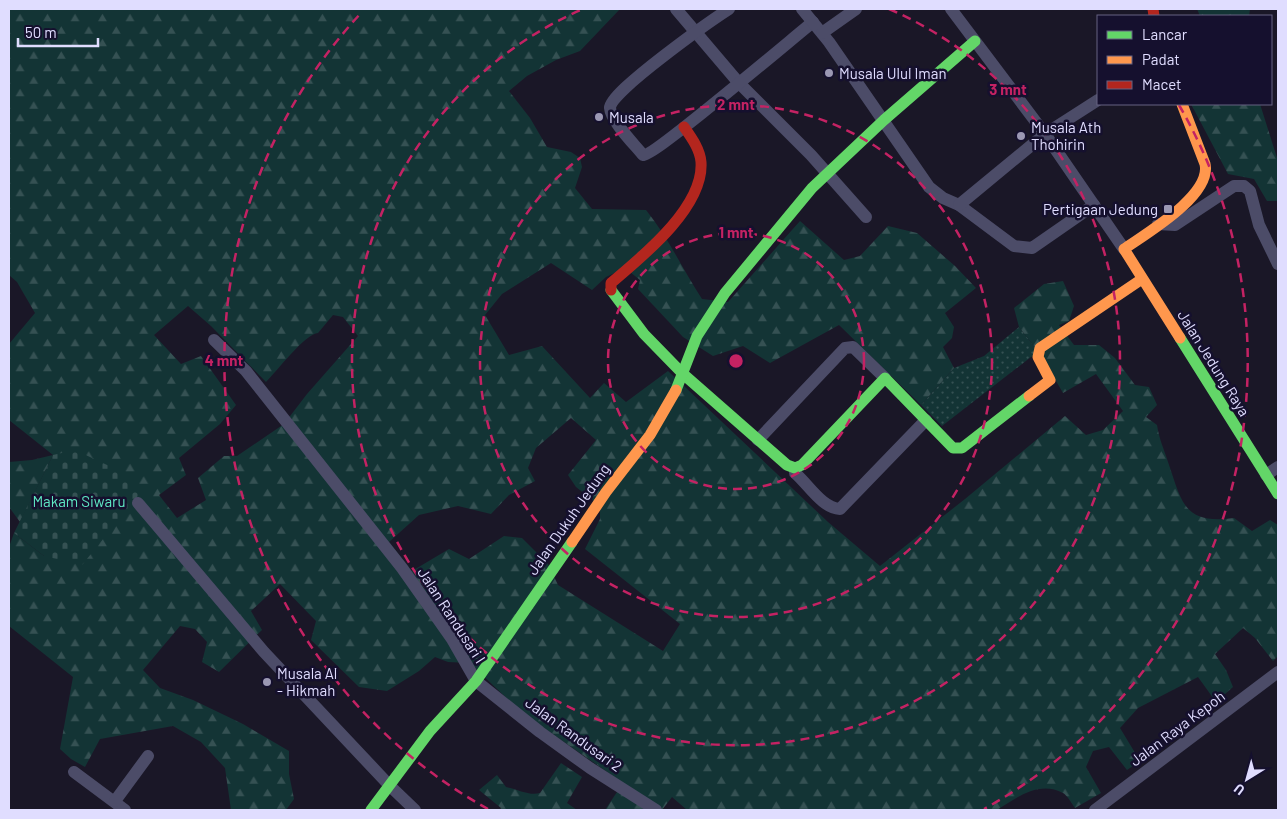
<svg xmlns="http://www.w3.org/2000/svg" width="1287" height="819" viewBox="0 0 1287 819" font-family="Barlow,sans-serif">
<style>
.grass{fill:url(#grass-dots)}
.forest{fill:url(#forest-firs);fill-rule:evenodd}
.cemetery{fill:url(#cemetery-stones)}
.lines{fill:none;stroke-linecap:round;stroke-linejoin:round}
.street{stroke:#4c4c68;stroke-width:12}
.fast{stroke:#63d668;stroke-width:11}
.slow{stroke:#ff974d;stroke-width:11}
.jam{stroke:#b3261e;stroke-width:11}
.ring{fill:none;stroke:#c42263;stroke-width:2.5;stroke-dasharray:9 6}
.poi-dot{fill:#9b98b3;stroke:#15102e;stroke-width:2}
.labels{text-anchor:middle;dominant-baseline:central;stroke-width:5;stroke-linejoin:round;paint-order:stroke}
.poi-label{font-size:15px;fill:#e0ddff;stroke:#15102e;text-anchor:start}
.street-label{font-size:15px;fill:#e0ddff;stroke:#15102e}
.park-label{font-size:15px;fill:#5fe9c4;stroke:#15102e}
.centre{fill:#c42263;stroke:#15102e;stroke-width:2.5}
.ring-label{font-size:15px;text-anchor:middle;font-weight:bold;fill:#c42263;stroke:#15102e;stroke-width:5;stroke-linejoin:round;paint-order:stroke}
</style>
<defs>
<pattern id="grass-dots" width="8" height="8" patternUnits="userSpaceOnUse" patternTransform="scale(1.25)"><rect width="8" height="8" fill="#133435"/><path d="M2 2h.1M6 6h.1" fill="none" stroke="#355153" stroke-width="1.8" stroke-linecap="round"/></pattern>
<pattern id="forest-firs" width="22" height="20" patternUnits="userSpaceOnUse" patternTransform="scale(1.25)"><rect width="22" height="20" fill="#133435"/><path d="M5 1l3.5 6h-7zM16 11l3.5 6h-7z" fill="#355153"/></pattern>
<pattern id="cemetery-stones" width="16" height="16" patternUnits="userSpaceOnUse" patternTransform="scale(1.25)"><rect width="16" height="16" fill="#133435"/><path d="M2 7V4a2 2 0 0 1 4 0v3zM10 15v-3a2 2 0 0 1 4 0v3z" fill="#355153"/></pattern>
</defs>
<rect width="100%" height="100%" fill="#1a1727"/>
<path class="grass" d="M1019 327 1041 355 1031 357 942 426 921 405 954 368 984 356Z"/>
<g class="forest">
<path d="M9 9H620L580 51 556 60 527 76 509 91 530 118 547 147 571 152 580 158 582 167 575 188 592 209 646 210C668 237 683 270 702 299L728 302 800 221 844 260 860 256 888 226 917 233 955 266 976 288 945 313 954 327 952 338 943 347 954 368 921 405 839 325 770 363 743 346 713 356 683 337 638 289 640 280 625 268 606 277 592 290 551 263 502 294 485 315 509 355 542 346 590 398 604 383 626 402 668 371 828 522 880 566 965 499 1065 416 1086 435 1103 430 1123 411 1096 374 1063 393 1041 355 1019 327 1014 308 1044 284 1063 281 1074 306 1069 321 1059 325 1074 345H1099L1115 358 1135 385 1149 387 1157 405 1146 417 1157 425C1159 439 1164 449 1168 462 1182 502 1183 525 1234 518L1252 531 1270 520 1278 525V656L1273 661 1255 638 1243 628 1215 654 1226 670 1233 687 1216 702 1198 677 1138 708 1120 728 1140 761 1127 770 1109 747 1093 751 1086 767 1101 793 1075 808C1072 804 1067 795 1063 793 1039 780 1016 798 997 810H687L672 797 662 810H605L623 783 521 712 470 663 448 662 435 657 419 671 387 691 359 687 311 640 316 621 280 584 251 611 262 630 219 672 202 662 207 642 195 629 180 626 143 670 160 688 193 700 243 724 289 751V774L294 799 286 810H231L225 768 201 742 173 726 100 739 85 767 71 759 60 749 73 677 9 626V547L14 533 44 556 53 455 20 522 9 507V462L32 460 53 455 9 420V344L35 313 17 282 9 275ZM188 306 211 326 266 382C276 372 306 333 318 333L333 315 343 317 358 336 307 394 284 424 237 456H224L198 478 206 500 177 518 159 495 186 475 179 458 220 424 236 405 201 356 181 364 154 335ZM571 418 596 440 568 475 576 487 600 506V519L585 549 680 624 663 651 558 585 548 564 522 538 504 536 469 559 449 549 412 571 389 542 419 515 458 506 491 514 509 495 535 481 528 468 536 448Z"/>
<path d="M1197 9H1250L1249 16H1200Z"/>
<path d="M1191 104H1260L1278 161V201H1267L1254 179 1228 174Z"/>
<path d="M561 763 582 777 567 803 577 810H500L501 808 479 790 497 775 506 787C517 789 529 796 540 793Z"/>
</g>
<path class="cemetery" d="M75 450 122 472 142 491 82 565 44 556 14 533 53 455Z"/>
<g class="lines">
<g class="street">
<path d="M676 9 738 82 811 155 866 217"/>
<path d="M729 9C712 20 608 93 610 108 611 121 634 144 643 155 654 156 793 38 813 22"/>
<path d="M802 9 829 42 929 187 943 198 959 205 1014 246 1032 248 1094 205"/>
<path d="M951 9 1045 134 1124 249"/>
<path d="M822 33 856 9"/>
<path d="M959 205 1045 134 1098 100"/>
<path d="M1158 224 1175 225 1234 186H1244L1250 191 1259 225 1278 264"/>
<path d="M214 340 246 371 402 568 452 639 476 681 540 732 590 768 656 810"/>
<path d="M758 440 845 348 853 347 885 378"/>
<path d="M795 468V473C809 485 822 508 840 509L926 420"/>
<path d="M1266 475 1278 467"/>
<path d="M138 503 264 652 390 786 415 810"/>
<path d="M74 772 125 810"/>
<path d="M115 801 148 756"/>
<path d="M1095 810 1278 672"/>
</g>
<g class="fast">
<path d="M611 290 644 334 682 373 787 465 795 468 802 465 885 378 953 448H962L1029 396"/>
<path d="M1180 338 1278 494"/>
<path d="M676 390 697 336 725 293 812 188 884 120 975 41"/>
<path d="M371 810 430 731 476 681 572 542"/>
</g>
<g class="slow">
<path d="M1180 338 1124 249C1147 233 1212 195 1205 164L1182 104"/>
<path d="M1029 396 1050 380 1038 357 1040 348 1142 279"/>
<path d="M572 542 606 492 650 435 676 390"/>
</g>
<g class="jam">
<path d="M1153 9 1154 16"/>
<path d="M611 290V283C643 256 704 207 701 162 700 149 691 137 684 127"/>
</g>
</g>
<g class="ring">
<circle cx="736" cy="361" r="128"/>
<circle cx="736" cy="361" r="256"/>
<path d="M889 9A384 384 0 1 1 583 9"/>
<path d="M488 809A512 512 0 0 1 362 12M1179 105A512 512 0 0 1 984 809"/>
</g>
<g class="poi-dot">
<circle cx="829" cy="73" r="5"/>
<circle cx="599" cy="117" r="5"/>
<circle cx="1021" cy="136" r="5"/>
<rect x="1163" y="204" width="10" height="10" rx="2.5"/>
<circle cx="267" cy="682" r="5"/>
</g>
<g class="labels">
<g class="poi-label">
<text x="839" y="73">Musala Ulul Iman</text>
<text x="609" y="117">Musala</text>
<text x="1031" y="127">Musala Ath<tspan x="1031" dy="17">Thohirin</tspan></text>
<text x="1158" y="209" text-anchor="end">Pertigaan Jedung</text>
<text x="277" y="673">Musala Al<tspan x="277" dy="17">- Hikmah</tspan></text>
</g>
<g class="street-label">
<text transform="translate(1214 363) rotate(58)">Jalan Jedung Raya</text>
<text transform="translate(568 519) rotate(-55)">Jalan Dukuh Jedung</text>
<text transform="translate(452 615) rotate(57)">Jalan Randusari I</text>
<text transform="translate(1177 728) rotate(-37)">Jalan Raya Kepoh</text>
<text transform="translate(574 734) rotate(36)">Jalan Randusari 2</text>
</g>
<g class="park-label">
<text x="79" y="501">Makam Siwaru</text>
</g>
</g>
<circle cx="736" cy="361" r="8" class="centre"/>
<g class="ring-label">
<text x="1008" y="95">3 mnt</text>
<text x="736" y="110">2 mnt</text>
<text x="736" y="238">1 mnt</text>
<text x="224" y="366">4 mnt</text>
</g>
<rect width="1287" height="819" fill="none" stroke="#e0ddff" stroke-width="20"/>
<rect x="1097" y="15" width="175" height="90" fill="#15102e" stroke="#666282"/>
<rect x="1107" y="31" width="25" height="8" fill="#63d668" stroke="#666282"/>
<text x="1142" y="40" font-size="15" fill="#e0ddff">Lancar</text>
<rect x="1107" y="56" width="25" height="8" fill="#ff974d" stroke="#666282"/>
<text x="1142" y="65" font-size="15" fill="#e0ddff">Padat</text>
<rect x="1107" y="81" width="25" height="8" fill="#b3261e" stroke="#666282"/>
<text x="1142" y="90" font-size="15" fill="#e0ddff">Macet</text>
<g transform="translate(1247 779) rotate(217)" stroke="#15102e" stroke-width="4" paint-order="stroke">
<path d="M0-4L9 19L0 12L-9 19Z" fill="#e0ddff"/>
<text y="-8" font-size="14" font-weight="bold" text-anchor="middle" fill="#e0ddff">U</text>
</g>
<path d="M18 38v8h80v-8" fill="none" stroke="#e0ddff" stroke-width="2.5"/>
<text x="25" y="38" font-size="15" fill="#e0ddff" stroke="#15102e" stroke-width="4" paint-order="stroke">50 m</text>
</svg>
